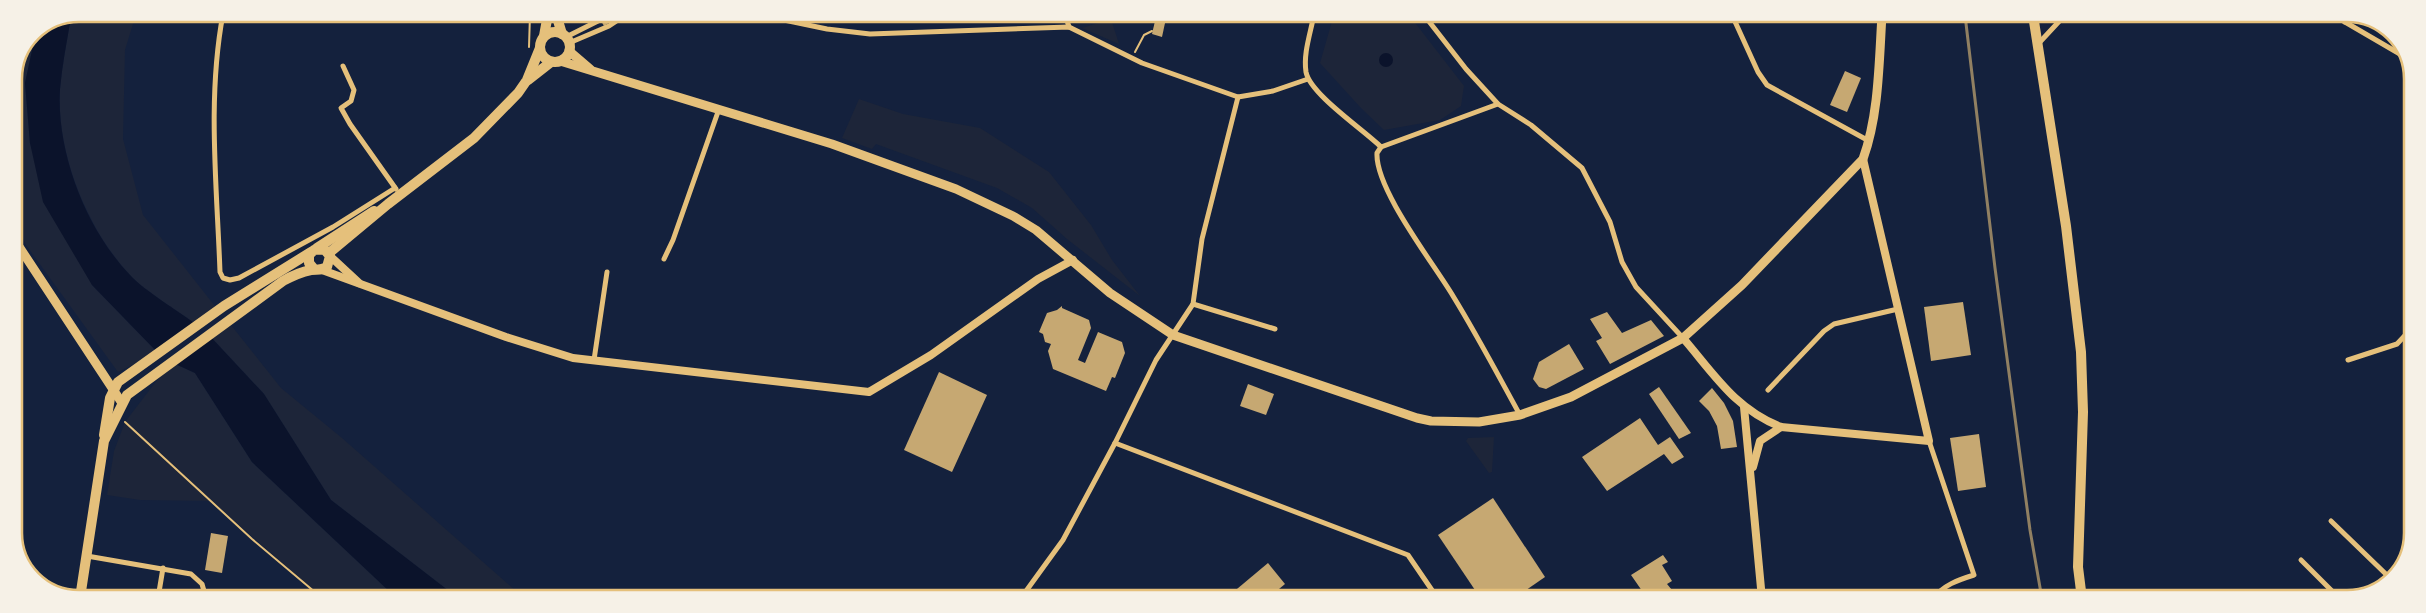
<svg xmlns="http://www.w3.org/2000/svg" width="2426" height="613" viewBox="0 0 2426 613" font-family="Merriweather,serif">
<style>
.green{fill:#1d2539}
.water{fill:#0b132b}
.building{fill:#c6a872}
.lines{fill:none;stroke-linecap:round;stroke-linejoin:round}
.path{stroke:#e5c07b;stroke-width:2}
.minor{stroke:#e5c07b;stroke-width:5}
.tertiary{stroke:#e5c07b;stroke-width:8}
.secondary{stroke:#e5c07b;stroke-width:9}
.primary{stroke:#e5c07b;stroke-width:10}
.rail{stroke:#918062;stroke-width:3}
.rim{fill:none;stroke:#e5c07b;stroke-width:2.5}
</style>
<rect width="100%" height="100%" fill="#14213d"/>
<g class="green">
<path d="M79 14H136L125 50 123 139 143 215 218 310 197 325C177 310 146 292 130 275 87 229 56 152 60 89 62 65 67 41 71 17Z"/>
<path d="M1334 14 1409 15 1464 86 1461 106 1440 120 1384 130 1361 108 1320 63Z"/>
<path d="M1111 19 1119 44 1082 28Z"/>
<path d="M36 32 25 83 30 143 92 285 158 353 118 372 26 245 14 219V79L33 33Z"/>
<path d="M859 99 903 114 980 128 1049 172 1091 225 1112 260 1140 296 1067 239 1032 208 997 188 876 144 872 149 842 138Z"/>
<path d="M227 320 281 388 342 438 524 598H458L331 500 264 394 208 334Z"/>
<path d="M171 362 195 373 252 462 389 591 399 598H322L212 501 140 500 107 495 114 451 125 422Z"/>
<path d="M1494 437 1492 472 1489 473 1466 441 1468 438Z"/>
</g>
<g class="water">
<path d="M71 17C67 41 62 65 60 89 56 152 86 229 130 275 146 292 177 310 197 325L158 353 92 285 43 202 30 143 25 83 36 32Z"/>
<circle cx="1386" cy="60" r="7"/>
<path d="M208 334 264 394 331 500 458 598H399L389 591 252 462 195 373 171 362Z"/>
</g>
<g class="building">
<path d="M597 14H613L616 19 604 26Z"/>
<path d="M1190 14H1207L1205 19Z"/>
<path d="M1155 21 1165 23 1162 37 1152 34Z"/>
<path d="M1845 71 1861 78 1847 112 1830 105Z"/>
<path d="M1963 302 1971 355 1931 361 1924 307Z"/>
<path d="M1062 306V308L1089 320 1091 328 1078 360 1085 363 1098 332 1122 342 1125 353 1115 378 1112 377 1106 391 1053 369 1048 351 1051 344 1045 342 1043 334 1039 332 1047 313 1057 310Z"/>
<path d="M1607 312 1622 333 1651 320 1664 336 1610 364 1596 341 1602 338 1590 319Z"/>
<path d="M1569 344 1584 369 1546 389 1539 387 1533 379 1539 362Z"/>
<path d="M939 372 987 395 952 472 904 450Z"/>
<path d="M1248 384 1274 394 1266 415 1240 406Z"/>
<path d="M1659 387 1691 433 1679 439 1649 394Z"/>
<path d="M1712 388 1724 403 1733 421 1737 447 1721 449 1717 426 1709 411 1699 401Z"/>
<path d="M1640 418 1658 445 1670 437 1684 457 1672 464 1664 454 1607 491 1582 457Z"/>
<path d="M1979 434 1986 487 1958 491 1950 438Z"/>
<path d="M1493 498 1545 577 1513 599H1481L1438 535Z"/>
<path d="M211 533 228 536 222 573 205 570Z"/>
<path d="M1663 555 1668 562 1662 565 1672 581 1667 584 1672 590 1658 599H1653L1651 595 1647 598 1631 575Z"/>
<path d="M1268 563 1285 584 1267 599H1225Z"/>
</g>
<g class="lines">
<g class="path">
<path d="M1171 15 1206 22 1213 14"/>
<path d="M634 18C665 9 722 16 753 22"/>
<path d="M1168 21 1171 14"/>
<path d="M529 47 530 14"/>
<path d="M1135 52 1144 35 1152 31"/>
<path d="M125 422 252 539 322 598"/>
</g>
<g class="minor">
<path d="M223 14C207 99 217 187 220 272L223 278 230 280 239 278 333 227 395 188"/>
<path d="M755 14 827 29 870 34 1069 27 1142 63 1238 97 1273 91 1308 79"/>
<path d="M1065 14 1069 27"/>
<path d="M1314 14C1311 32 1303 53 1306 72 1310 94 1364 130 1381 147"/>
<path d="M1424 15 1466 69 1498 104 1531 125 1582 168 1610 222 1622 262 1636 287 1683 338"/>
<path d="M1732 15 1758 72 1767 85 1869 141"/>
<path d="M2333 15 2405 57"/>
<path d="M2345 22 2364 17"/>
<path d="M566 37 600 20"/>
<path d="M569 43 609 26 627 14"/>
<path d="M2039 43 2065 15"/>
<path d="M343 66 354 90 351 101 341 108 350 124 396 189"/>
<path d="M1381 147 1377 153C1375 189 1434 264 1453 296 1477 335 1498 375 1520 415"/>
<path d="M1381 147 1498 104"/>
<path d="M664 259 673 240 719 109"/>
<path d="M1193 304 1275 329"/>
<path d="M594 360 607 272"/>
<path d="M2348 360 2397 344 2411 329"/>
<path d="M1768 390 1824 331 1834 324 1898 309"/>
<path d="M1929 441 1974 575C1958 580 1943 585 1933 599"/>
<path d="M1115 443 1408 555 1438 599"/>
<path d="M2331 521 2392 580"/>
<path d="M87 556 191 574 202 584 206 598"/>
<path d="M2301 560 2340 599"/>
<path d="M158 598 163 568"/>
<path d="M1021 598 1063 540 1115 443 1156 360 1193 304 1202 239 1238 97"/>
</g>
<g class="tertiary">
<path d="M330 256 359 283"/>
<path d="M322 270 506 337 573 358 869 392 931 355 1038 279 1073 260"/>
<path d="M1683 338C1714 374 1735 409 1781 427L1929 441 1863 159"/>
<path d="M1744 407 1762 599"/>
<path d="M1753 467 1760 441 1781 427"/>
</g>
<g class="secondary">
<path d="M569 51 590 69"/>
<path d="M560 61 832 144 956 189 1013 216 1036 230 1110 293 1173 335 1417 418 1431 421 1479 422 1520 415 1571 397 1683 338 1742 285 1863 159C1879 115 1879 62 1882 15"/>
<path d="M14 239 122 403"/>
</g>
<g class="primary">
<path d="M556 14 562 34"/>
<path d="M2033 15 2066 226 2081 352 2083 412 2078 567 2082 599"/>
<circle cx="555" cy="47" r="15"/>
<path d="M544 36 548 14"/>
<path d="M528 80 551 62"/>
<path d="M317 248 374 211"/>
<path d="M329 253 388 204 474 138 518 93 527 80 540 48"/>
<path d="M104 435 110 398 118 382 224 306 311 252"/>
<path d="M80 598 104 441 127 395 283 281C292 276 301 272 311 270 317 269 321 271 327 267L330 256 324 249 314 250 309 255V263L314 269"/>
</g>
<path class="rail" d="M1965 15 1995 268 2030 530 2042 599"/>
</g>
<path d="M0 0H2426V613H0ZM79 22H2347A57 57 0 0 1 2404 79V533A57 57 0 0 1 2347 590H79A57 57 0 0 1 22 533V79A57 57 0 0 1 79 22Z" fill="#f6f1e7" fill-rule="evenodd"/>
<path class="rim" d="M79 22H2347A57 57 0 0 1 2404 79V533A57 57 0 0 1 2347 590H79A57 57 0 0 1 22 533V79A57 57 0 0 1 79 22Z"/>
</svg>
